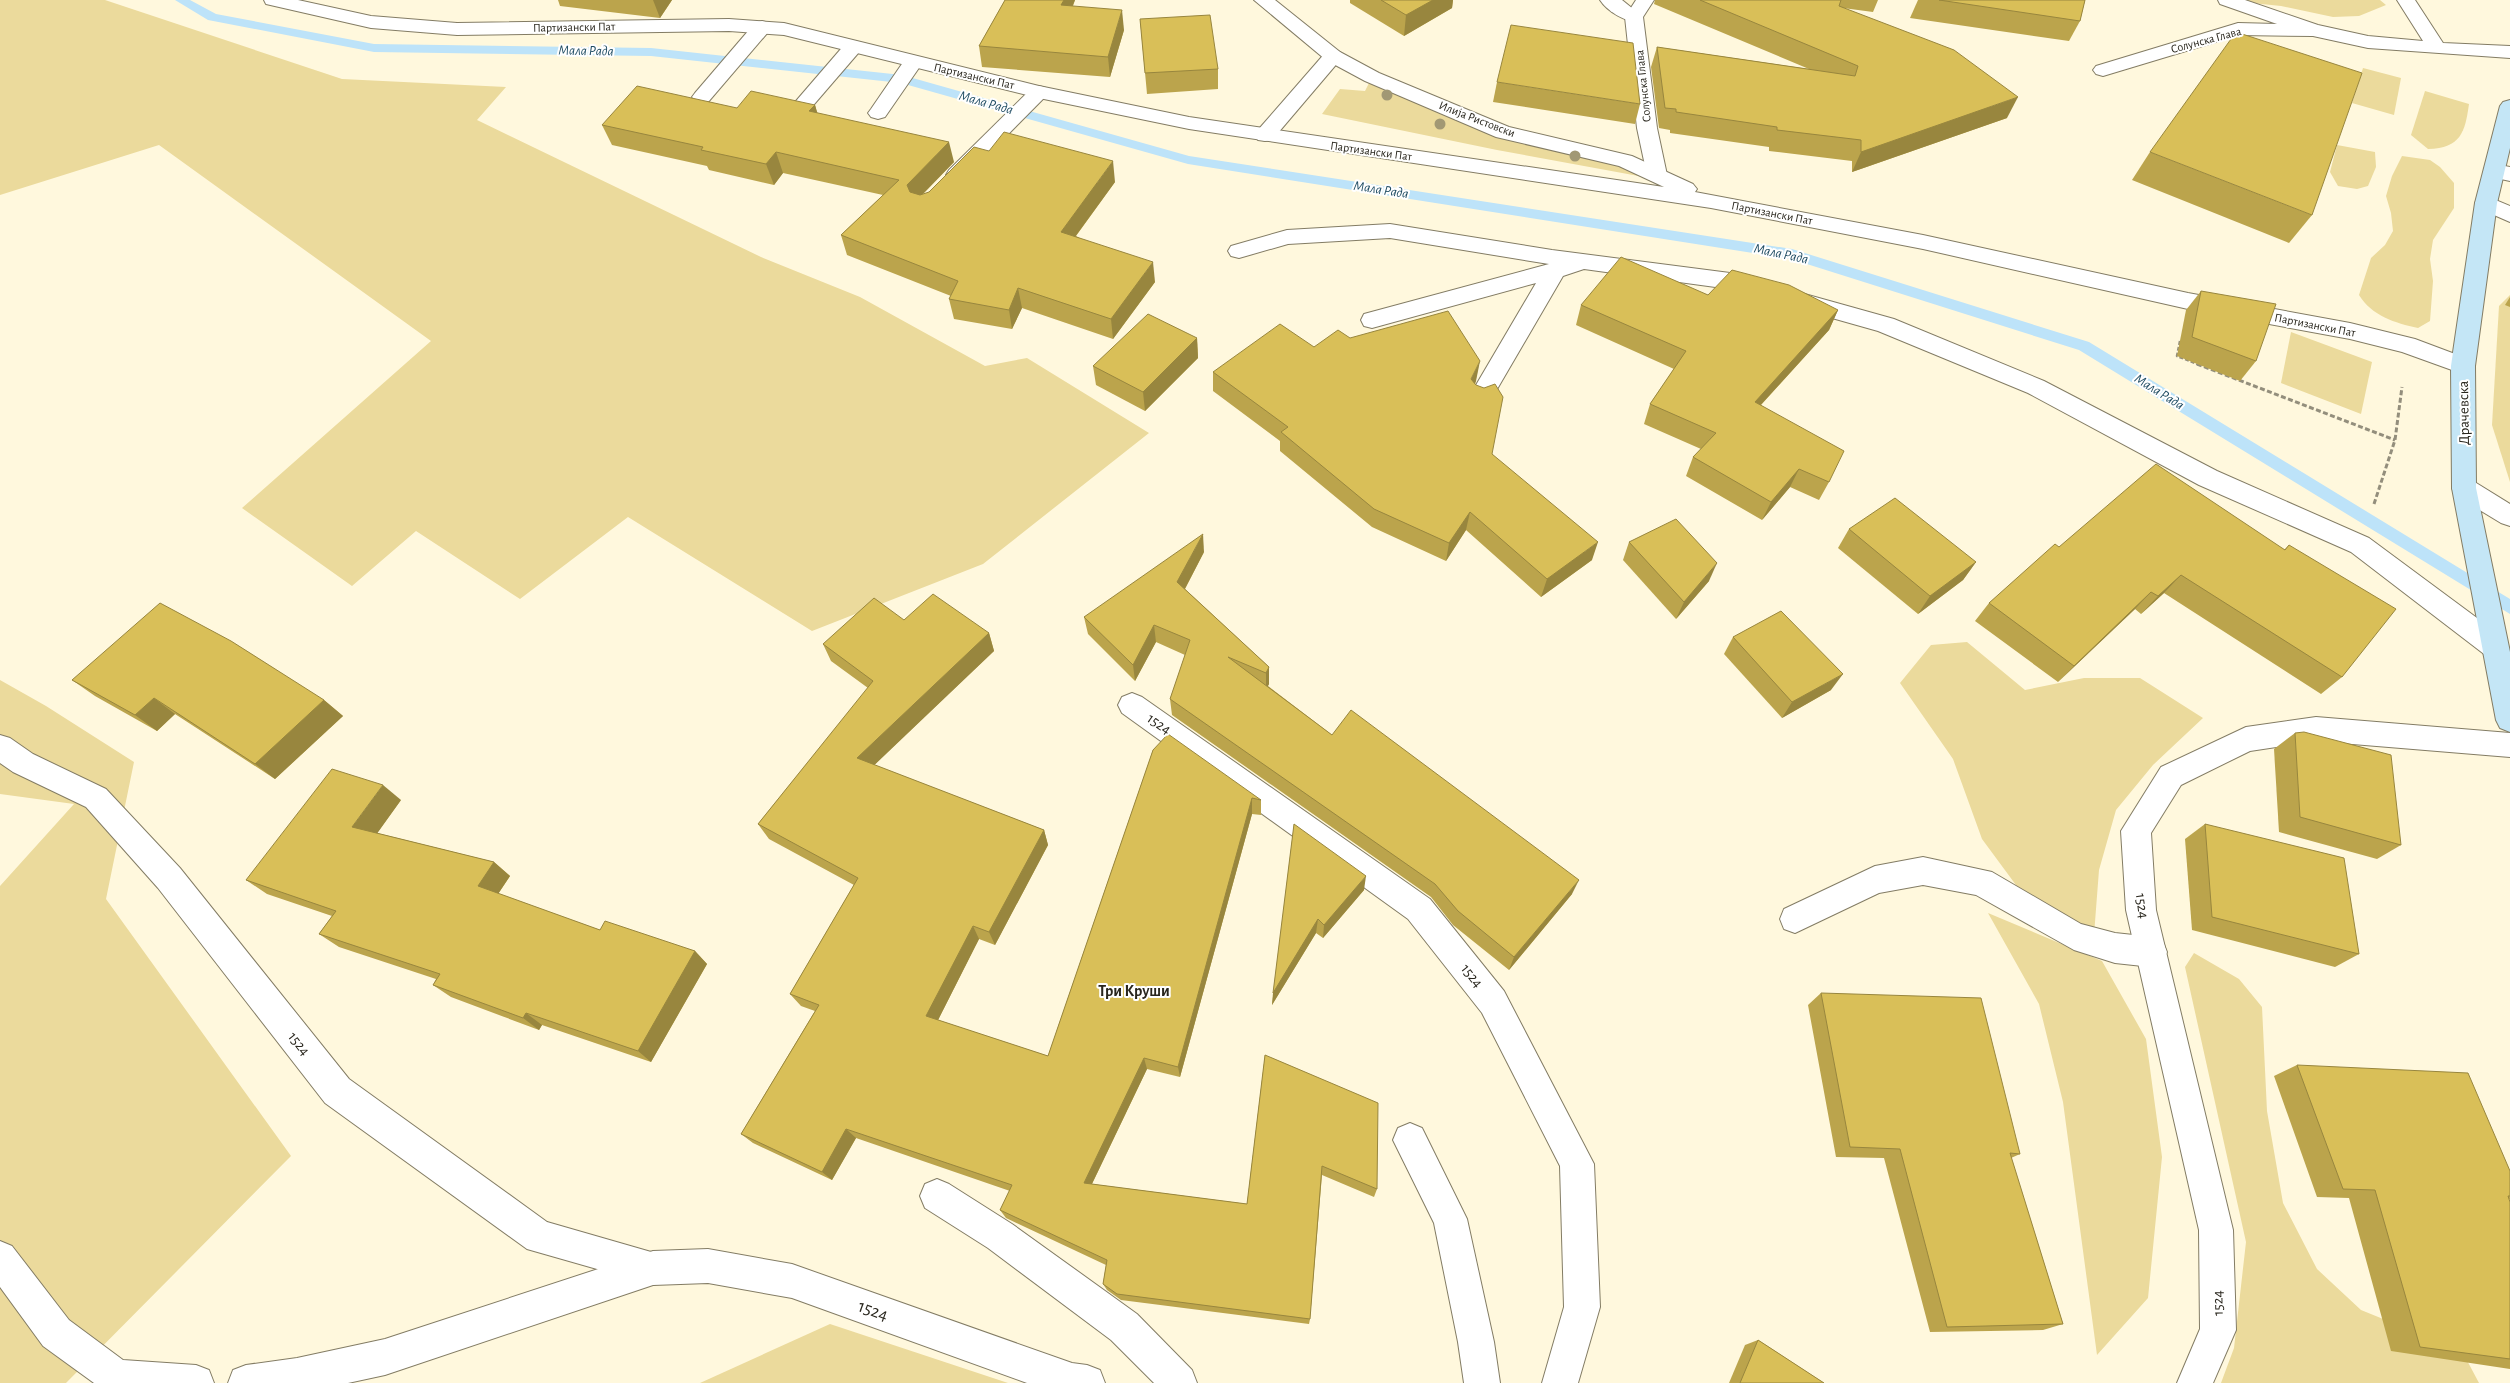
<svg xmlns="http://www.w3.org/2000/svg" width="2510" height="1383" viewBox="0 0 2510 1383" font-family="'Alegreya Sans',sans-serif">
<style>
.green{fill:#ebda9c}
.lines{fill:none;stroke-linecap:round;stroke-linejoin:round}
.stream{fill:#bde3f9;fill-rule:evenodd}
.service-casing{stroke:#837c64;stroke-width:2}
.minor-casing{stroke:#837c64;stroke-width:2}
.secondary-casing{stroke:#837c64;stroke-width:2}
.path-far1{stroke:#938e7c;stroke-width:2.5;stroke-dasharray:4 2;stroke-linecap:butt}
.path{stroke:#938e7c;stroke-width:3;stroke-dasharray:5 2.5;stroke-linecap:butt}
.service{fill:#fff;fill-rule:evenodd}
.minor{fill:#fff;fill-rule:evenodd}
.secondary{fill:#c4e6f6;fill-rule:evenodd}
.tree{fill:#a19874}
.wall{fill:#bba44c}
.shaded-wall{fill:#98863e}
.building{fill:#d9bf58;stroke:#98863e}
.labels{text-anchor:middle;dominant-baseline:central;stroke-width:4;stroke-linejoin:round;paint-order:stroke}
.far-street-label{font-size:12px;fill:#29261d;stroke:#fff}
.far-water-label{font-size:14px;font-style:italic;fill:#1e4b62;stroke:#fff}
.street-label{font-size:15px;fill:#29261d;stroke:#fff}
.neighbourhood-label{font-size:16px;font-weight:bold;fill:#29261d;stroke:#fff}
.near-street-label{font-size:18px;fill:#29261d;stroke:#fff}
</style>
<rect width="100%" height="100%" fill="#fff8dd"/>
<g class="green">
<path d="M0 0H105L342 79 506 87 477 120 761 257 860 297 985 366 1027 358 1149 433 983 564 812 631 628 517 520 599 416 531 352 586 242 508 431 341 159 145 0 195Z"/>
<path d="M2248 0H2380L2386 5 2359 16 2333 17 2281 6 2252 3Z"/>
<path d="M2363 68 2401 78 2394 115 2352 103Z"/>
<path d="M1372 77 1503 132 1625 161 1644 177 1497 150 1322 114 1340 89 1365 91Z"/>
<path d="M2425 91 2469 104C2465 132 2461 148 2428 149L2411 135Z"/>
<path d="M2337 145 2375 152 2376 167 2368 186 2357 189 2338 186 2330 172Z"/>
<path d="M2402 156 2430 160 2440 167 2454 183V208L2433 240 2430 259 2433 281 2430 321 2418 328C2395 323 2372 316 2359 295L2371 258 2385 245 2393 231 2391 213 2386 196 2392 176Z"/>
<path d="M2510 295V482L2492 425 2499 306Z"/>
<path d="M2291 332 2372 362 2361 414 2281 383Z"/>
<path d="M1967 642 2025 690 2084 678H2140L2203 718 2153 765 2116 810 2099 870 2094 935 2027 900 1982 839 1953 759 1900 683 1931 645Z"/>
<path d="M0 680 46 706 134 762 106 899 291 1156 66 1383H0V886L74 804 0 794Z"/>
<path d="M1988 913 2102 961 2146 1039 2162 1157 2148 1298 2097 1355 2063 1102 2039 1004Z"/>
<path d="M2194 953 2239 979 2262 1007 2267 1111 2283 1203 2317 1269 2361 1310 2462 1351 2479 1383H2221L2234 1348 2246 1242 2185 967Z"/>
<path d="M830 1324 1008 1383H700Z"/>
</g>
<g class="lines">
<path class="stream" d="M175 0H190L216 14 374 44 651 48 902 75 1189 156 1792 249 2089 342 2510 599V614L2079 350 1791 259 1188 164 901 83 651 56 374 52 208 20Z"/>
<defs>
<g id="service">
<path d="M1636 0H1654L1643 17 1657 128 1667 175 1664 180 1657 182 1650 180 1647 175 1637 128 1625 17Z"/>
<path d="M2218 0H2245L2318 25 2368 36 2423 41 2397 0H2415L2443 43 2510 46V58L2368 48 2313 36 2239 35 2103 76 2096 74 2093 70 2096 66 2238 23 2277 24 2220 4Z"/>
<path d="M762 21 769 23 772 27 769 31 709 101 702 103 695 101 692 97 695 93 755 23Z"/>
<path d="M853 41 860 43 863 47 860 51 810 109 803 111 796 109 793 105 796 101 846 43Z"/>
<path d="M1333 50 1340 52 1343 56 1340 60 1272 140 1265 141 1258 140 1255 135 1258 130 1326 52Z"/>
<path d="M913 56 920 58 923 62 885 117 878 119 871 117 868 113 871 109 906 58Z"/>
<path d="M1039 86 1046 88 1049 92 1046 96 963 180 956 182 949 180 946 175 949 170 1032 88Z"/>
<path d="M2494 164 2510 167V181L2487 176 2484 171 2487 166Z"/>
<path d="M2486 196 2510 206V222L2478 208 2475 203 2478 198Z"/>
<path d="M1390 224 1552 250 1730 273 1768 284 1771 289 1768 294 1760 297 1730 289 1584 269 1563 276 1489 403 1481 406 1473 403 1469 397 1536 283 1372 328 1364 326 1361 320 1364 314 1549 264 1390 238 1288 244 1239 258 1231 256 1228 251 1231 246 1287 230Z"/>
<path d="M1801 293 1894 319 2044 381 2217 471 2369 538 2504 638 2507 646 2504 654 2494 657 2484 654 2351 552 2199 485 2028 393 1878 331 1793 307 1790 301 1793 295Z"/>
<path d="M1132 693 1142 697 1430 899 1504 991 1594 1164 1600 1307 1578 1383H1542L1564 1307 1560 1166 1482 1013 1408 919 1122 713 1118 705 1122 697Z"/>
<path d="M0 735 10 738 33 754 106 789 180 868 349 1079 547 1222 665 1256 670 1268 665 1280 653 1285 527 1249 325 1103 158 888 86 807 13 772 0 763Z"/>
<path d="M1923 857 1992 872 2081 924 2115 933 2152 937 2163 942 2167 952 2163 962 2152 967 2115 963 2074 950 1976 895 1923 885 1879 893 1795 933 1784 929 1780 919 1784 909 1875 866Z"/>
<path d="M1410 1123 1422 1128 1467 1219 1494 1342 1500 1383H1464L1458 1342 1434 1223 1393 1140 1398 1128Z"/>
<path d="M937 1179 949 1184 1012 1224 1137 1314 1192 1370 1197 1383H1154L1111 1340 988 1248 925 1208 920 1196 925 1184Z"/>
</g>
<g id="minor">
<path d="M264 0H298L371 16 457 23 729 19 784 23 1039 86 1189 117 1664 187 1619 166 1496 137 1365 81 1326 60 1254 0H1275L1340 52 1379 73 1509 127 1632 156 1693 184 1697 189 1695 192 1923 235 2188 293 2350 323 2415 339 2471 360 2475 366 2471 372 2463 374 2402 352 2350 339 2188 309 1923 249 1711 208 1189 129 1039 98 784 35 729 31 457 35 371 28 266 4Z"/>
<path d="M1600 0H1622L1643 17 1641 21C1627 24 1607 11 1600 0Z"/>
<path d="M2464 478 2473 481 2510 504V526L2501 523 2455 495 2452 488 2455 481Z"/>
<path d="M2316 717 2510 733V757L2316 741 2250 751 2181 785 2151 833 2156 910 2233 1230 2236 1330 2213 1383H2177L2200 1329 2199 1230 2126 910 2121 831 2161 767 2246 727Z"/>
<path d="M0 1241 12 1246 69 1320 123 1360 196 1365 209 1370 214 1383H94L43 1346 0 1287Z"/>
<path d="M708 1249 792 1264 1072 1363 1087 1365 1100 1370 1105 1383H1027L792 1298 708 1283 653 1285 385 1375 348 1383H228L233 1370 246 1365 297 1358 385 1339 653 1251Z"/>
</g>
<path id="secondary" d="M2510 100V148L2497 203 2475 366 2476 488 2510 652V732L2500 728 2496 720 2452 488 2451 366 2475 203 2500 106 2503 102Z"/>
</defs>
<use href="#service" class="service-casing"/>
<use href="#minor" class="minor-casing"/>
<use href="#secondary" class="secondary-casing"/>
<path class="path-far1" d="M2180 341 2177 356 2200 365"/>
<g class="path">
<path d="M2197 364 2395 440"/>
<path d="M2374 504 2395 440 2402 387"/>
</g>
<use href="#service" class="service"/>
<use href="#minor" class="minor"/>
<use href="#secondary" class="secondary"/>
</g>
<g class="tree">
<circle cx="1387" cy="95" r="5.5"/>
<circle cx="1440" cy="124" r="5.5"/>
<circle cx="1575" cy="156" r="5.5"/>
</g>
<g class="wall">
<path d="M558 0H672L660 18 560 6Z"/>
<path d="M1005 0H1075L1073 6 1124 30 1110 77 982 67 979 46Z"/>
<path d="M1350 0H1453L1452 8 1404 36 1350 3Z"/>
<path d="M1655 0H1878L1873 12 1843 8 2007 118 1852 172V161L1769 151V147L1670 133V130L1659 128 1651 67 1657 47 1809 69 1654 4Z"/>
<path d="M1918 0H2085L2080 21 2069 41 1910 18Z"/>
<path d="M1140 19 1218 69V89L1147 94Z"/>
<path d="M1497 82 1640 104 1635 124 1493 102Z"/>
<path d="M815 105 817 113 954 162 923 194 1115 182 1076 236 1155 282 1113 339 1022 308 1012 329 954 319 949 299 951 296 847 255 841 235 883 195 783 173 774 185 709 170 707 166 612 145 602 125 737 108Z"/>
<path d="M2150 152 2312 215 2289 243 2132 180Z"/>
<path d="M2201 291 2256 361 2240 381 2177 356 2186 310Z"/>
<path d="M1708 295 1838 310 1829 330 1761 405 1829 482 1819 500 1790 487 1762 520 1686 476 1693 457 1701 449 1644 424 1650 404 1674 369 1576 325 1581 305Z"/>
<path d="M2510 297V307L2505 305Z"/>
<path d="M1197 338 1198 358 1145 411 1096 385 1093 366Z"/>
<path d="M1350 338 1476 381 1475 384 1492 454 1592 560 1541 597 1466 530 1446 561 1372 527 1280 451V441L1213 391V372Z"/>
<path d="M1849 529 1976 562 1963 580 1918 614 1838 548Z"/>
<path d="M1629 542 1709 581 1676 619 1623 560Z"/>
<path d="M2289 545 2342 677 2321 694 2164 593 2141 614 2135 609 2058 682 1975 621 1989 603 2059 547 2285 549Z"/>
<path d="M1204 552 1185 589 1269 667V684L1268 686 1332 735 1572 894 1509 970 1453 925 1431 897 1172 715 1170 699 1185 655 1156 642 1135 681 1088 634 1084 617Z"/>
<path d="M904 620 989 633 994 651 874 765 1044 830 1048 845 995 945 979 939 938 1020 1048 1056 1153 750 1261 800V815L1252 814 1180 1077 1147 1069 1092 1184 1247 1204 1265 1055 1377 1189 1374 1197 1322 1175 1310 1319 1309 1324 1121 1300 1107 1290 1103 1284 1106 1265 1006 1218 1000 1210 1010 1191 856 1138 832 1180 753 1143 741 1134 815 1011 801 1006 790 994 854 885 769 839 758 824 868 688 831 661 823 644Z"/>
<path d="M1733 637 1831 690 1782 718 1724 654Z"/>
<path d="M72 680 324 700 343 716 275 779 175 714 157 731 95 696Z"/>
<path d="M2295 733 2401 845 2377 859 2279 832 2274 749Z"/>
<path d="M401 800 377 833 494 862 510 876 498 894 600 930 695 951 707 964 651 1062 542 1025 539 1030 451 997 433 985 436 979 339 947 319 934 332 916 267 894 246 880Z"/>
<path d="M1294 824 1364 890 1323 938 1316 933 1272 1005Z"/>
<path d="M2205 824 2359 954 2335 967 2192 930 2185 839Z"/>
<path d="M1821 993 2020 1154 2011 1158 2063 1324 2043 1330 1930 1332 1884 1158 1836 1157 1808 1005Z"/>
<path d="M2297 1065 2510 1171V1199L2509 1200 2510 1202V1369L2391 1351 2349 1198 2317 1197 2274 1076Z"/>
<path d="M1758 1340 1824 1383H1729L1745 1345Z"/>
</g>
<g class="shaded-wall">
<path d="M653 0H672L660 18Z"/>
<path d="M1064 0H1075L1064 25 1061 5Z"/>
<path d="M1433 0H1453L1452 8 1404 36 1406 15Z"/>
<path d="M1122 10 1124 30 1110 77 1108 57Z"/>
<path d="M2018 97 2007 118 1852 172 1861 152Z"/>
<path d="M815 105 821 125 809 111Z"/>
<path d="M949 142 954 162 912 205 907 185Z"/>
<path d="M776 152 783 173 774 185 766 164Z"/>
<path d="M1113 161 1115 182 1064 252 1061 232Z"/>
<path d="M1153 262 1155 282 1113 339 1111 319Z"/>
<path d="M1018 288 1022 308 1012 329 1009 310Z"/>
<path d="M1838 310 1829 330 1746 421 1755 402Z"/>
<path d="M1197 338 1198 358 1145 411 1143 392Z"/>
<path d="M1480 361 1476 381 1467 398 1471 379Z"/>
<path d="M1799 469 1790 487 1762 520 1771 502Z"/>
<path d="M1470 512 1466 530 1446 561 1449 543Z"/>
<path d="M1203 534 1204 552 1179 600 1177 582Z"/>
<path d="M1598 542 1592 560 1541 597 1547 579Z"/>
<path d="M1976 562 1963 580 1918 614 1930 596Z"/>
<path d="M1717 563 1709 581 1676 619 1684 602Z"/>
<path d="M2181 575 2164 593 2141 614 2158 596Z"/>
<path d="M2151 592 2135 609 2058 682 2074 666Z"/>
<path d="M1154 625 1156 642 1135 681 1133 665Z"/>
<path d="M989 633 994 651 865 774 857 758Z"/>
<path d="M1269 667V684L1266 689V673Z"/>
<path d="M1843 674 1831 690 1782 718 1792 702Z"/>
<path d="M154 698 175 714 157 731 135 715Z"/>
<path d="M324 700 343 716 275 779 255 764Z"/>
<path d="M383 785 401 800 371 842 352 827Z"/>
<path d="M1252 798V814L1180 1077 1178 1067Z"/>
<path d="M1044 830 1048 845 995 945 989 932Z"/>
<path d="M494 862 510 876 494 900 478 886Z"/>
<path d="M1366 876 1364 890 1323 938 1324 925Z"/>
<path d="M1579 880 1572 894 1509 970 1514 957Z"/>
<path d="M1318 919 1316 933 1272 1005 1273 993Z"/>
<path d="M973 926 979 939 934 1028 926 1016Z"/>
<path d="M695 951 707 964 651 1062 638 1051Z"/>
<path d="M526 1013 542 1025 539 1030 523 1018Z"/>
<path d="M1144 1058 1147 1069 1088 1192 1084 1183Z"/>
<path d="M846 1129 856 1138 832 1180 822 1172Z"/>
</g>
<g class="building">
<path d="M1005 0H1064L1061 5 1122 10 1108 57 979 46Z"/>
<path d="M1381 0H1433L1406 15Z"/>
<path d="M1700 0H1841L1839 6 1954 50 2018 97 1861 152V140L1777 130V127L1676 112V109L1665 108 1657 47 1855 76 1858 66Z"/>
<path d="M1939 0H2085L2080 21Z"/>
<path d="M1210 15 1218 69 1145 73 1140 19Z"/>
<path d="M1511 25 1633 43 1640 104 1497 82Z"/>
<path d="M2236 32 2362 73 2312 215 2150 152Z"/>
<path d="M637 86 737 108 751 91 815 105 809 111 949 142 907 185 910 192 920 195 929 192 974 147 989 151 1004 132 1113 161 1061 232 1153 262 1111 319 1018 288 1009 310 949 299 958 281 841 235 899 180 776 152 766 164 701 150 703 147 602 125Z"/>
<path d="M1621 257 1708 295 1732 270 1789 285 1838 310 1755 402 1844 451 1829 482 1799 469 1771 502 1693 457 1716 433 1650 404 1686 351 1581 305Z"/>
<path d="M2201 291 2276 304 2256 361 2192 337Z"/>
<path d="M1448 311 1480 361 1471 379 1476 385 1484 388 1495 384 1503 397 1492 454 1598 542 1547 579 1470 512 1449 543 1374 509 1281 432 1288 427 1213 372 1280 324 1314 347 1338 330 1350 338Z"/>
<path d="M1148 314 1197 338 1143 392 1093 366Z"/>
<path d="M2156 464 2285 550 2289 545 2396 609 2342 677 2181 575 2158 596 2151 592 2074 666 1989 603 2055 544 2059 547Z"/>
<path d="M1895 498 1976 562 1930 596 1849 529Z"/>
<path d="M1676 519 1717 563 1684 602 1629 542Z"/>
<path d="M1203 534 1177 582 1269 667 1266 673 1228 657 1332 735 1351 710 1579 880 1514 957 1458 911 1435 884 1170 699 1190 640 1154 625 1133 665 1084 617Z"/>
<path d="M933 594 989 633 857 758 1044 830 989 932 973 926 926 1016 1048 1056 1153 750 1168 734 1261 800 1252 798 1178 1067 1144 1058 1084 1183 1247 1204 1265 1055 1378 1103 1377 1189 1322 1166 1310 1319 1117 1294 1103 1284 1107 1260 1000 1210 1012 1185 846 1129 822 1172 741 1134 819 1005 790 994 858 878 758 824 873 681 823 644 874 598 904 620Z"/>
<path d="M160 603 231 641 324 700 255 764 154 698 135 715 72 680Z"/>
<path d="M1781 611 1843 674 1792 702 1733 637Z"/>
<path d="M2304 732 2391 755 2401 845 2300 817 2295 733Z"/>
<path d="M332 769 383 785 352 827 494 862 478 886 600 930 605 921 695 951 638 1051 526 1013 523 1018 433 985 440 974 319 934 336 911 246 880Z"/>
<path d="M1294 824 1366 876 1324 925 1318 919 1273 993Z"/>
<path d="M2205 824 2344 858 2359 954 2212 917Z"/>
<path d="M1821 993 1981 998 2020 1154 2010 1153 2063 1324 1947 1327 1900 1149 1850 1147Z"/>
<path d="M2297 1065 2468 1073 2510 1171V1196H2508L2510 1202V1359L2420 1347 2375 1190 2343 1189Z"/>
<path d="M1758 1340 1824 1383H1740Z"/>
</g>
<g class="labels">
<g class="far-street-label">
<text transform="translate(574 27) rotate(-1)">Партизански Пат</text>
<text transform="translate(2206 40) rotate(-15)">Солунска Глава</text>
<text transform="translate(974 76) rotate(13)">Партизански Пат</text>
<text transform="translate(1643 86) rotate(-96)">Солунска Глава</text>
<text transform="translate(1477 119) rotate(21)">Илија Ристовски</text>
<text transform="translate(1371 151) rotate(8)">Партизански Пат</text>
<text transform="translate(1772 213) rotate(11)">Партизански Пат</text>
<text transform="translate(2315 325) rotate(11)">Партизански Пат</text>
</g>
<g class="far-water-label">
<text transform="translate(586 51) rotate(1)">Мала Рада</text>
<text transform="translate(986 103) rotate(16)">Мала Рада</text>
<text transform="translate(1381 190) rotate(9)">Мала Рада</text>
<text transform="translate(1781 254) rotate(12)">Мала Рада</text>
<text transform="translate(2159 392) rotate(32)">Мала Рада</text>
</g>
<g class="street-label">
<text transform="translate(2464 413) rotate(-91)">Драчевска</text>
<text transform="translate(1159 724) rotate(35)">1524</text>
<text transform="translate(2142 906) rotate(82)">1524</text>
<text transform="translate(1472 976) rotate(52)">1524</text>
<text transform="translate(299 1044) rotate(52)">1524</text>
<text transform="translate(2218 1303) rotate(-91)">1524</text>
</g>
<g class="neighbourhood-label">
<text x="1134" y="991">Три Круши</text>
</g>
<g class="near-street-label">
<text transform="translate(873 1311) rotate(20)">1524</text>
</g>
</g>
</svg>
